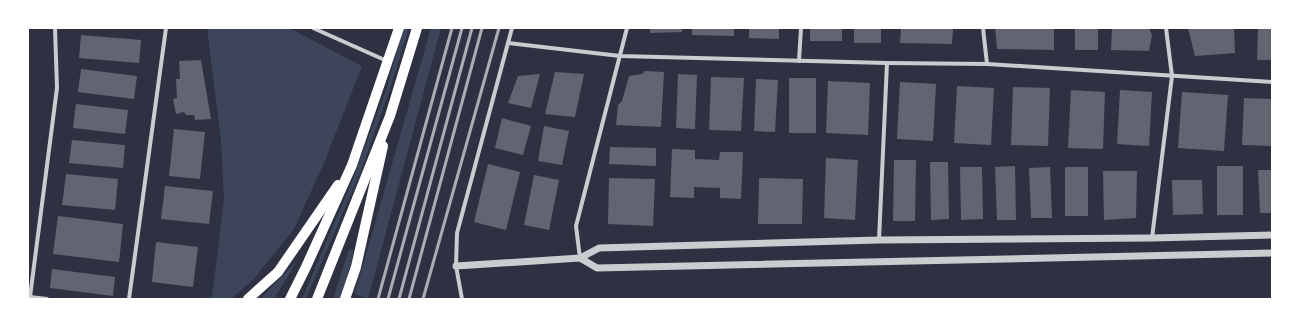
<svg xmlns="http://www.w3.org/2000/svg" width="1300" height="327" viewBox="0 0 1300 327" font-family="'Roboto Condensed',sans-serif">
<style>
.green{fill:#3c4559}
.building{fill:#626471}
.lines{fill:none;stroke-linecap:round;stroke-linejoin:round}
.minor{stroke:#caccd0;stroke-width:4}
.tertiary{stroke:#caccd0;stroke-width:7}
.primary{stroke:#fff;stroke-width:10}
.rail{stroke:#abadb3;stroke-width:3}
</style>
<rect width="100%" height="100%" fill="#2d3142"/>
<g class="green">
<path d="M207 28H289L362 66 324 163 294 229 253 280 231 299H181L212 297 224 200 221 141Z"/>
<path d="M404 28H409L388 95 362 168 306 299H302L351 184 386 90Z"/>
<path d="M431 28H441L368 299 359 296 355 293Z"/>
<path d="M349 249 353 250 352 260 340 299H333Z"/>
<path d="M297 261 274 299H260Z"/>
</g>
<g class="building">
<path d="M650 28H682V32L650 33Z"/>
<path d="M692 28H734V36L692 35Z"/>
<path d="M749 28H779V39L749 38Z"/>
<rect x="810" y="28" width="32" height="13"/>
<rect x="854" y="28" width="27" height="15"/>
<path d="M901 28H953L952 44 900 43Z"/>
<path d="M995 28H1054V50L997 49Z"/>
<rect x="1075" y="28" width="23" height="22"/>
<path d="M1112 28H1149L1152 35 1149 51 1111 50Z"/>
<path d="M1188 28H1234L1235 53 1195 56Z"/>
<path d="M1258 28H1272V60H1257Z"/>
<path d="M81 35 141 40 139 63 79 58Z"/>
<path d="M201 60 211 119 195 120 194 115H186L184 112 176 114 173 99 177 98 176 79H180L179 61Z"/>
<path d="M81 69 137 76 134 99 78 92Z"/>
<path d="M645 71 664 72 661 127 616 125 618 105 622 101 629 76 642 74Z"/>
<path d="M555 72 584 74 575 117 545 114Z"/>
<path d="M540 74 531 108 508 103 518 76Z"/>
<path d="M678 74 697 75 695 129 676 128Z"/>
<path d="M711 77 744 78 741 131 709 130Z"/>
<rect x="789" y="78" width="27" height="55"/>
<path d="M756 79 778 80 775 132 754 131Z"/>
<path d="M828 81 870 83 868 135 826 133Z"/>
<path d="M900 82 936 84 933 141 897 139Z"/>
<path d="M957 86 994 88 991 145 954 143Z"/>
<path d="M1013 87 1050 88 1048 146 1011 145Z"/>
<path d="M1071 90 1105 92 1103 149 1068 148Z"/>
<path d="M1120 90 1152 92 1149 146 1117 144Z"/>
<path d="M1182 92 1228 95 1224 151 1178 148Z"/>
<path d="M1244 98 1272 99V146L1242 145Z"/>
<path d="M76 104 128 110 125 134 73 128Z"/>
<path d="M502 118 531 126 523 155 495 148Z"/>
<path d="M544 126 569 131 562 165 538 161Z"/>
<path d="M174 129 205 132 200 179 169 176Z"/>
<path d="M72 140 125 145 123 168 69 163Z"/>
<path d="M610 147 656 148V166L609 164Z"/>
<path d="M672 149 695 150V159L719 160 720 152H743L741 199 720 198V188L694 187V198L670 197Z"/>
<path d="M826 158 858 160 855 220 824 218Z"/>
<path d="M894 160H916L915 221H893Z"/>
<path d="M930 162H948L949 219 931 220Z"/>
<path d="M488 164 520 172 506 230 474 222Z"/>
<path d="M1015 166 1016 220H997L995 167Z"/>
<rect x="1217" y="166" width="26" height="49"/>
<path d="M960 167H982L983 219 961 220Z"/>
<path d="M1050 167 1052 218H1031L1029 168Z"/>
<rect x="1065" y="167" width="23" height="49"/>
<path d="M1258 170H1272V213H1260Z"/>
<path d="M1103 171H1137L1136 218 1104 220Z"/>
<path d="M66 174 118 179 115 210 62 205Z"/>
<path d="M534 175 559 180 549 230 524 225Z"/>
<path d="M609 178 655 179 653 226 608 224Z"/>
<path d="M759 178 803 179 802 224H758Z"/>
<path d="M1172 180H1202L1203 214 1173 215Z"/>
<path d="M165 186 213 191 209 224 161 219Z"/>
<path d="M58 216 123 224 119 262 53 254Z"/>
<path d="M156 242 198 247 193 287 152 282Z"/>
<path d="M52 269 115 277 113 296 50 288Z"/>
</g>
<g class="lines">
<g class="minor">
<path d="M313 28 387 61"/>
<path d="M983 28 987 64"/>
<path d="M508 43 620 56 887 63 987 64 1272 82"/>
<path d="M799 61 801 28"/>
<path d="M1152 238 1172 76 1166 28"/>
<path d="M879 240 887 63"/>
<path d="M580 258 576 226 627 28"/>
<path d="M47 299 30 297 57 88 55 28"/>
<path d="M129 299 166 28"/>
<path d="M462 299 456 266 457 233 512 28"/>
</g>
<g class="tertiary">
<path d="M580 258 597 268 1272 253"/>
<path d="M456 266 580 258 599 248 879 240 1152 238 1272 235"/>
</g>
<g class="primary">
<path d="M248 299 278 272 338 185"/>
<path d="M290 299 306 267 352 165 399 28"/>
<path d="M317 299 390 116 417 28"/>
<path d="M345 299 356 267 383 146"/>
</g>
<g class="rail">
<path d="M378 299 452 28"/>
<path d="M388 299 462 28"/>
<path d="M399 299 472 28"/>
<path d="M409 299 482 28"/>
<path d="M423 299 499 28"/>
</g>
</g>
<rect width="1300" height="327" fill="none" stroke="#ffffff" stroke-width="58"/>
</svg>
